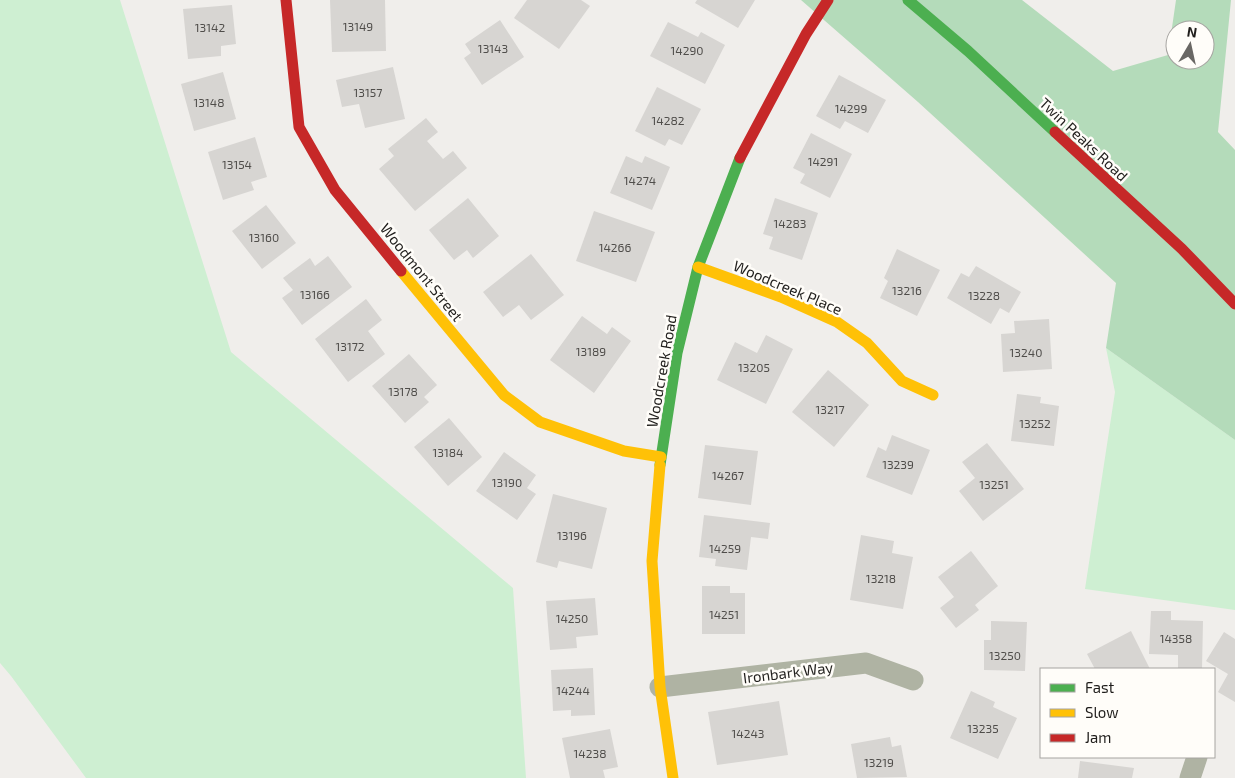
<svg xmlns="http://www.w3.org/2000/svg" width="1235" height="778" viewBox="0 0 1235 778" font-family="'Exo 2',sans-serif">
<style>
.green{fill:#ceefd2}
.forest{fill:#b4dbba;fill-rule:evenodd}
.building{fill:#d7d5d2}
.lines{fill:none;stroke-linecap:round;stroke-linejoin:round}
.street{stroke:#afb3a3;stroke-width:21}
.fast{stroke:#4caf50;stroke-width:11}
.slow{stroke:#ffc107;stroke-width:11}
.jam{stroke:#c62828;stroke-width:11}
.labels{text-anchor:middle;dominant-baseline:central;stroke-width:5;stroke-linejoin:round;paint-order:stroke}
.number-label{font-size:12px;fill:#4f4d4a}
.street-label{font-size:15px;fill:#201e1c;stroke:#fffdf9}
</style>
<rect width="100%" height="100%" fill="#f0eeeb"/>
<g class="green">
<path d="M0 0H120L231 352 513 588 526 778H86L11 676 0 663Z"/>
<path d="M1106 348 1235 440V610L1085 589 1115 392Z"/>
</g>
<path class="forest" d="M801 0H1022L1113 71 1168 55 1176 0H1231L1218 132 1235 150V440L1106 348 1116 283 918 102ZM1175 30H1205V60H1175Z"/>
<g class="building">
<path d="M330 0H385L386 51 332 52Z"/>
<path d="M527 0H581L590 6 559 49 514 18Z"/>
<path d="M697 0H755L738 28 695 3Z"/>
<path d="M232 5 236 44 221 46V56L188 59 183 9Z"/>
<path d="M500 20 524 57 482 85 464 58 471 53 465 44Z"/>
<path d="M668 22 698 37 701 32 725 45 705 84 650 56Z"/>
<path d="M393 67 405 119 365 128 359 104 342 107 336 80Z"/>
<path d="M223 72 236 119 194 131 181 84Z"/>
<path d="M839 75 886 100 868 133 845 121 840 129 816 116Z"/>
<path d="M657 87 701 109 682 145 669 139 665 146 635 131Z"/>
<path d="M426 118 438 132 427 141 443 159 453 151 467 168 415 211 379 169 394 156 388 149Z"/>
<path d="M811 133 852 154 830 198 800 183 805 174 793 168Z"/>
<path d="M255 137 267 177 251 182 254 190 223 200 208 152Z"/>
<path d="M626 156 642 163 645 156 670 167 652 210 610 193Z"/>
<path d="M468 198 499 236 473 258 467 250 454 260 429 230Z"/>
<path d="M775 198 818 213 802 260 769 249 773 237 763 234Z"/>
<path d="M266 205 296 243 262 269 232 231Z"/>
<path d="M594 211 655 232 636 282 576 261Z"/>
<path d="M897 249 940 270 917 316 880 298 888 281 884 278Z"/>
<path d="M531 254 564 295 531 320 519 305 503 317 483 292Z"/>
<path d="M328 256 352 287 302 325 282 298 293 290 283 278 310 258 315 266Z"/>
<path d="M976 266 1021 292 1009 313 1000 308 991 324 947 298 961 273 969 277Z"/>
<path d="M366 299 382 320 368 331 385 354 348 382 315 339Z"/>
<path d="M582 316 607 334 612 327 631 341 594 393 550 360Z"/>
<path d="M1049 319 1052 369 1003 372 1001 334 1015 333 1014 321Z"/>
<path d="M766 335 793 349 766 404 717 380 735 342 757 353Z"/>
<path d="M409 354 437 385 424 397 429 402 405 423 372 386Z"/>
<path d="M828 370 869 405 834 447 792 412Z"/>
<path d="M1017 394 1041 397 1040 403 1059 406 1054 446 1011 441Z"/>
<path d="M449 418 482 457 448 486 414 447Z"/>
<path d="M892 435 930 450 912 495 866 477 878 447 886 451Z"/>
<path d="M987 443 1024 489 983 521 959 491 975 478 962 462Z"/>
<path d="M705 445 758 451 751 505 698 498Z"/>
<path d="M504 452 536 475 527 488 536 494 517 520 476 491Z"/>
<path d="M553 494 607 508 592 569 559 561 557 568 536 562Z"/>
<path d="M704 515 770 523 768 539 751 537 747 570 715 566 716 559 699 557Z"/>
<path d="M861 535 894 541 892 553 913 557 903 609 850 600Z"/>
<path d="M971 551 998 586 975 605 979 610 956 628 940 608 954 597 938 577Z"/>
<path d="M702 586H730V593H745V634H702Z"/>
<path d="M595 598 598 635 576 637 577 648 550 650 546 601Z"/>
<path d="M1151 611H1171V620L1203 621 1202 669H1178V655L1149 654Z"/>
<path d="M991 621 1027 622 1025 671 984 670V640H991Z"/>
<path d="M1131 631 1150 669H1095L1087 654Z"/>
<path d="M1224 632 1235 639V702L1218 692 1228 674 1206 661Z"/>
<path d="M593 668 595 715 571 716V710L553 711 551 670Z"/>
<path d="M971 691 995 702 993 707 1017 718 998 759 950 738Z"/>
<path d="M779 701 788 755 717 765 708 712Z"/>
<path d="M610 729 618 767 603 770 605 778H570L562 738Z"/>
<path d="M890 737 892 747 901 745 907 777 857 778 851 744Z"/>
<path d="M1080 761 1134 768 1132 778H1078Z"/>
</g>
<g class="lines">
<g class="street">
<path d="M660 687 866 663 913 680"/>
<path d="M1190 778 1197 757"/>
</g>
<g class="fast">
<path d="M908 0 968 51 1055 132"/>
<path d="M660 465 677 353 698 267 740 158"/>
</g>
<g class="slow">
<path d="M698 267 781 297 837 322 867 343 902 381 933 395"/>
<path d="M401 271 504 395 540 422 624 451 661 457"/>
<path d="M660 465 652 561 660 687 673 778"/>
</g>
<g class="jam">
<path d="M286 0 299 127 335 190 401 271"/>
<path d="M1055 132 1182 249 1235 304"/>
<path d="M740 158 806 34 828 0"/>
</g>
</g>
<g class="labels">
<g class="number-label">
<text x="358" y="26">13149</text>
<text x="210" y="27">13142</text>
<text x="493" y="48">13143</text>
<text x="687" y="50">14290</text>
<text x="368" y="92">13157</text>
<text x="209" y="102">13148</text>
<text x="851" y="108">14299</text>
<text x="668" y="120">14282</text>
<text x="823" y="161">14291</text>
<text x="237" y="164">13154</text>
<text x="640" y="180">14274</text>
<text x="790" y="223">14283</text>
<text x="264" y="237">13160</text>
<text x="615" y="247">14266</text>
<text x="907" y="290">13216</text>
<text x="315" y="294">13166</text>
<text x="984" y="295">13228</text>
<text x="350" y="346">13172</text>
<text x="591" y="351">13189</text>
<text x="1026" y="352">13240</text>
<text x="754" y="367">13205</text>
<text x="403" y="391">13178</text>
<text x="830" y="409">13217</text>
<text x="1035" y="423">13252</text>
<text x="448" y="452">13184</text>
<text x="898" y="464">13239</text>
<text x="728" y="475">14267</text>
<text x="507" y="482">13190</text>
<text x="994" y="484">13251</text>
<text x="572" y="535">13196</text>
<text x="725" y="548">14259</text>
<text x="881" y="578">13218</text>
<text x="724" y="614">14251</text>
<text x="572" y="618">14250</text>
<text x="1176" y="638">14358</text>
<text x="1005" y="655">13250</text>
<text x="573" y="690">14244</text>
<text x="983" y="728">13235</text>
<text x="748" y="733">14243</text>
<text x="590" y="753">14238</text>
<text x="879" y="762">13219</text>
</g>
<g class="street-label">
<text transform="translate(1084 139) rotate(43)">Twin Peaks Road</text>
<text transform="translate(422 272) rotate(51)">Woodmont Street</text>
<text transform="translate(788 287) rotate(23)">Woodcreek Place</text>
<text transform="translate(661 371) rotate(-80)">Woodcreek Road</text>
<text transform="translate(788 672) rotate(-7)">Ironbark Way</text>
</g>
</g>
<rect x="1040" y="668" width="175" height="90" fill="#fffdf9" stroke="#a6a4a1"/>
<rect x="1050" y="684" width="25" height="8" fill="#4caf50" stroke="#a6a4a1"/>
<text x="1085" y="693" font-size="15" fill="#201e1c">Fast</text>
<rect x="1050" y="709" width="25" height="8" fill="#ffc107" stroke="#a6a4a1"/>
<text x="1085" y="718" font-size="15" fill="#201e1c">Slow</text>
<rect x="1050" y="734" width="25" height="8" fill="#c62828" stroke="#a6a4a1"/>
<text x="1085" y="743" font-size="15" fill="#201e1c">Jam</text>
<g transform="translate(1190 45) rotate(9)"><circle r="24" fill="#fffdf9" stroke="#a6a4a1"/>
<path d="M0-4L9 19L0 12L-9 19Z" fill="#696764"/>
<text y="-8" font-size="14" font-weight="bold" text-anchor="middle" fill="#201e1c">N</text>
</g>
</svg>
